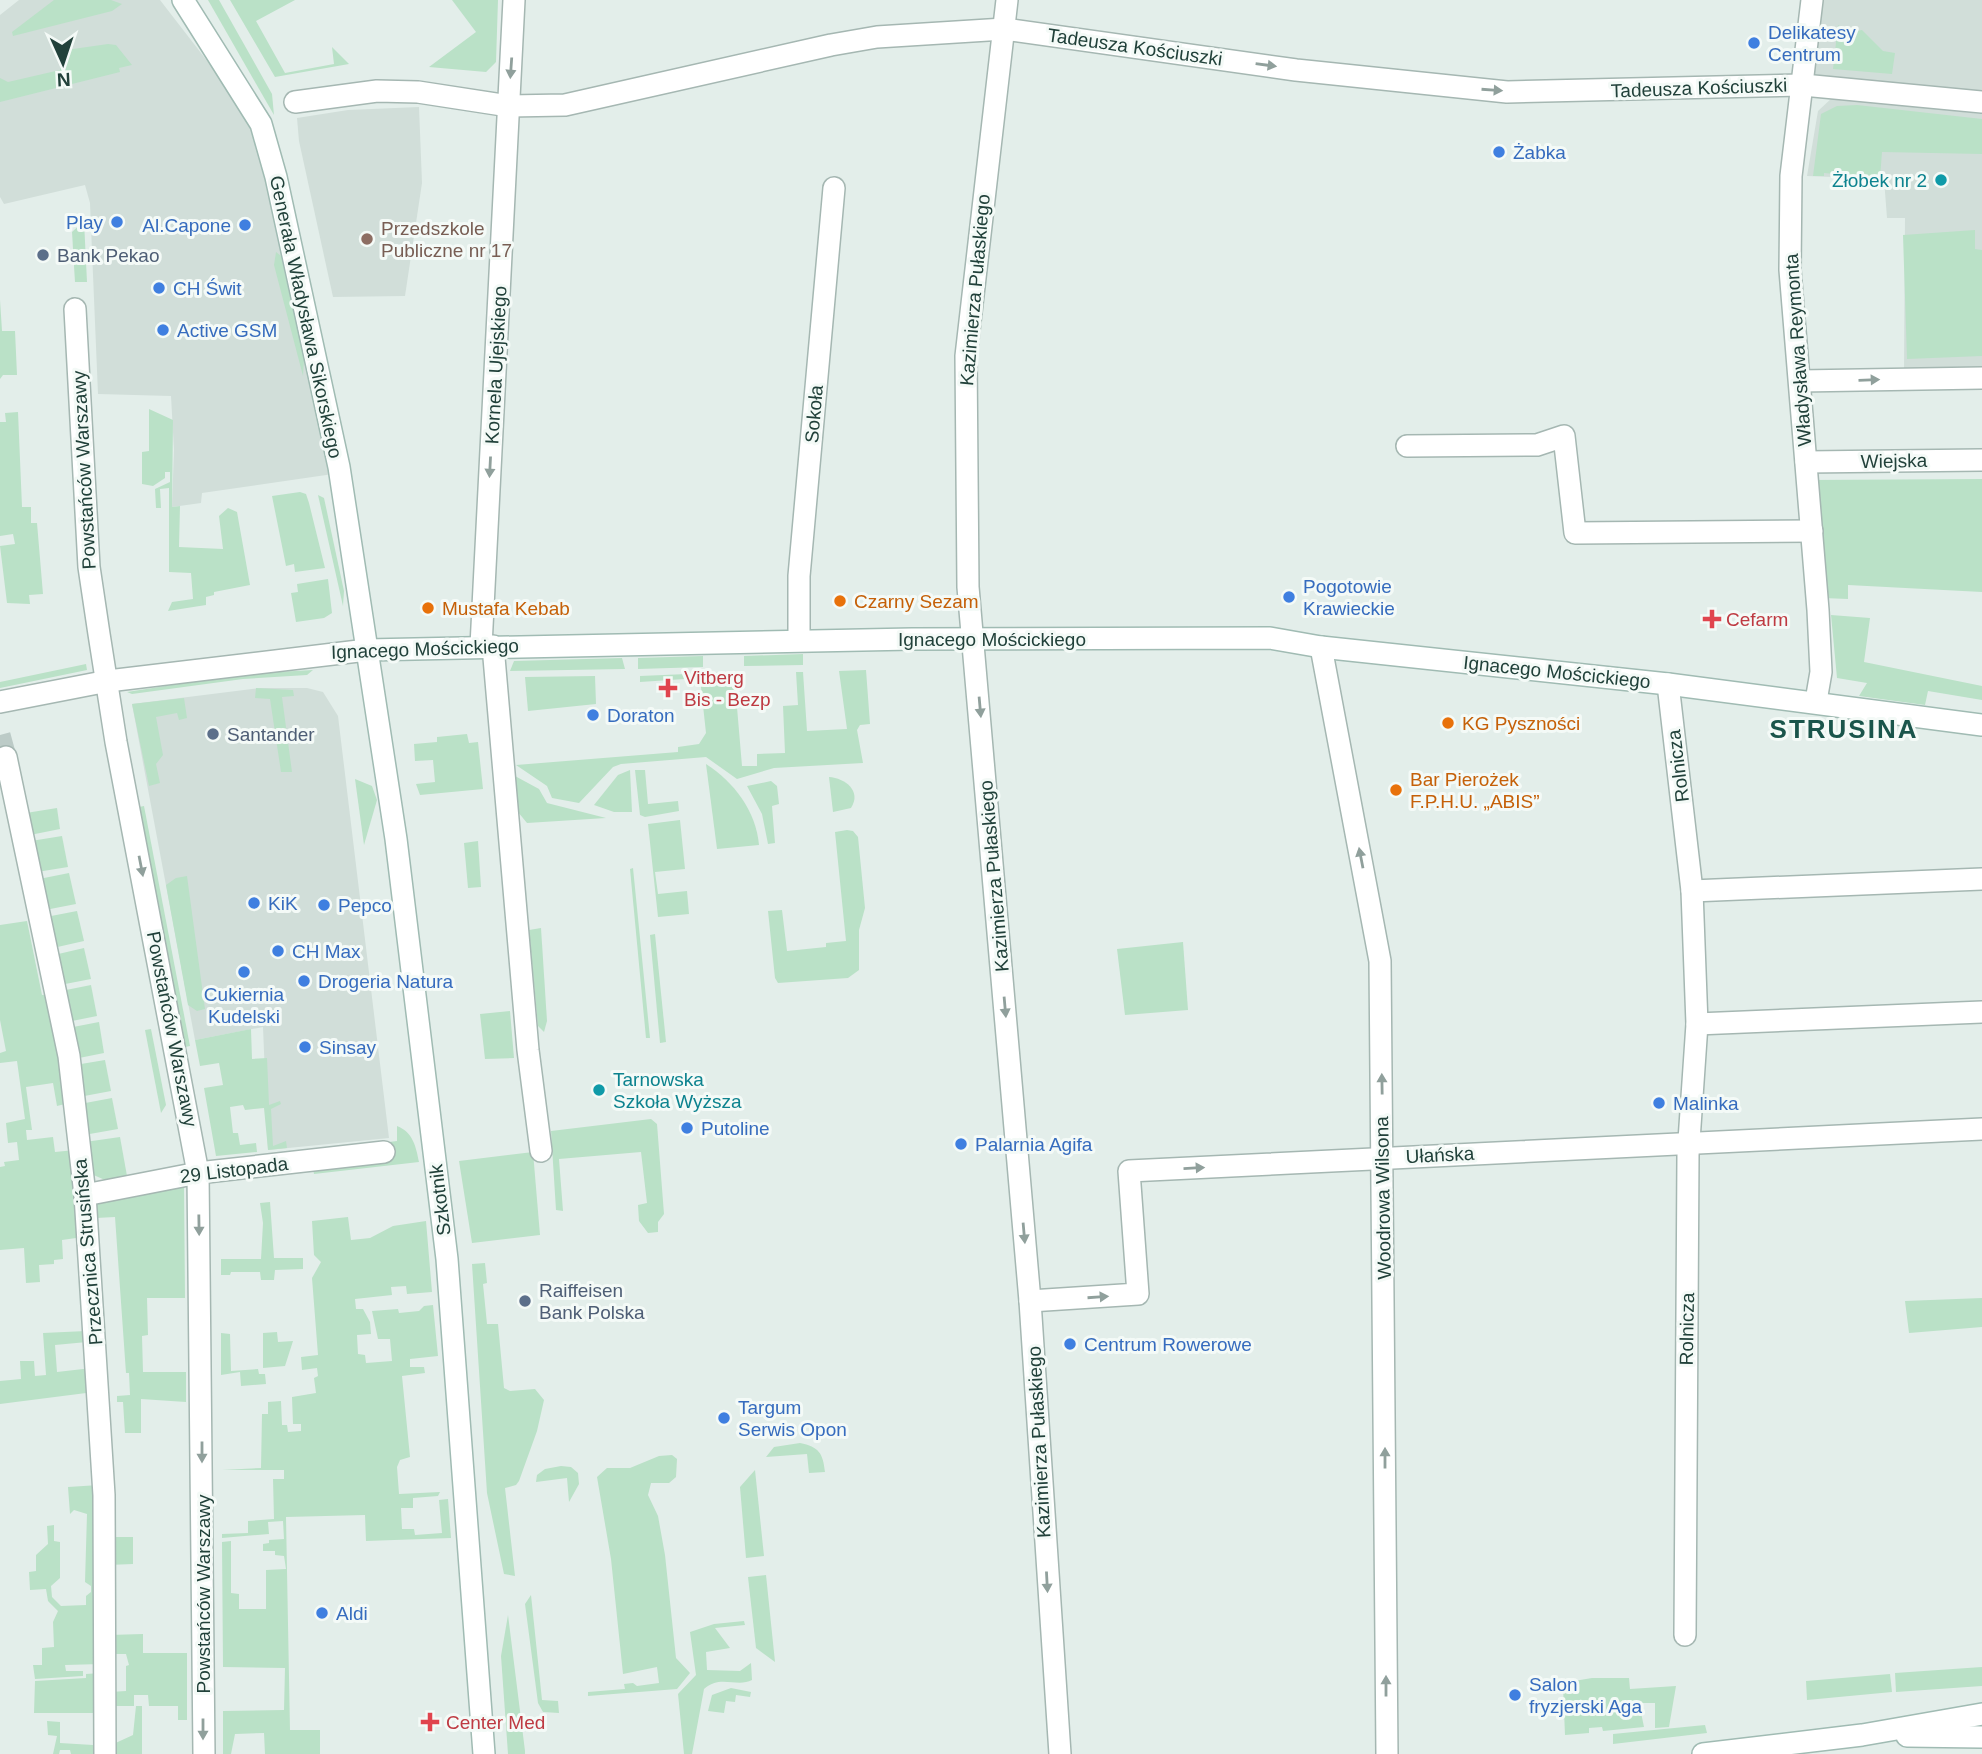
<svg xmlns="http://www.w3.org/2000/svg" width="1982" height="1754" viewBox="0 0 1982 1754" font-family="Helvetica,sans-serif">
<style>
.built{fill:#d1ded9}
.green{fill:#bae1c7}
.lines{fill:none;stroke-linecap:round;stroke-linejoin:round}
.street-tunnel{stroke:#bccbc7;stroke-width:21;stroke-dasharray:21 10;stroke-linecap:butt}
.street-casing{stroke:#a5b7b2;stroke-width:24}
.secondary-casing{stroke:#a0bbb3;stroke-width:24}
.street{stroke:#fff;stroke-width:21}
.secondary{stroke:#fff;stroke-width:21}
.oneway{fill:#90a09c}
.shop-dot{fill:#3f7fe0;stroke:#f4faf7;stroke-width:2.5}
.culture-dot{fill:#0f9aa8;stroke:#f4faf7;stroke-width:2.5}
.education-dot{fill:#8d6e63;stroke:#f4faf7;stroke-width:2.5}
.service-dot{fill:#5c6f8a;stroke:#f4faf7;stroke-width:2.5}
.food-dot{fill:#e8710a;stroke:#f4faf7;stroke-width:2.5}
.health-dot{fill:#e0444e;stroke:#f4faf7;stroke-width:2.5}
.labels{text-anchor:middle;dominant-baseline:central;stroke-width:6;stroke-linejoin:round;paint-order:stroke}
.shop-label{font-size:19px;fill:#366cbe;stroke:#f4faf7;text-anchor:start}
.street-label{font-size:19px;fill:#21413a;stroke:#f4faf7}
.culture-label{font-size:19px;fill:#0d838f;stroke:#f4faf7;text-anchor:end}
.education-label{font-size:19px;fill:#785e54;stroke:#f4faf7;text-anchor:start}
.service-label{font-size:19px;fill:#4e5e75;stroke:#f4faf7;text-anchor:start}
.food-label{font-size:19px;fill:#c56008;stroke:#f4faf7;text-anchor:start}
.health-label{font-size:19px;fill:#be3a42;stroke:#f4faf7;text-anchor:start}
.district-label{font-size:26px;font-weight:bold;letter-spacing:2px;fill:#1a554b;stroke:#f4faf7}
</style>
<rect width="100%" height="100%" fill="#e3eeea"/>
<g class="built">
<path d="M19 0H160L252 119 269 175 333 474 202 493 201 503 172 507 174 450 171 396 98 394 90 203 85 185 4 204 0 197V15Z"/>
<path d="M1812 0H1982V102L1803 85Z"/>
<path d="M1832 98 1982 114V372L1904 371 1905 218H1887L1884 179 1807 176 1818 111Z"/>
<path d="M419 107 422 183 405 296 333 297 299 141 297 118 348 110Z"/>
<path d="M261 688H307L323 692 338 716 389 1138 268 1150 263 1027 195 1040 132 704Z"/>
</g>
<g class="green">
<path d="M54 0H111L122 4 112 11 13 36 12 32Z"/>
<path d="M208 0H219L272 94 274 115Z"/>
<path d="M230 0H295L256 21 285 73 334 64 332 47 349 64 275 77Z"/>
<path d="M452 0H498L496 62 486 72 429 67 476 32Z"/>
<path d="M1838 25 1850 32 1862 30 1883 51 1895 53 1892 74 1833 69Z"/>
<path d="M108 44 116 45 132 65 119 68 120 72 0 102V78L8 82 60 70V57L66 50Z"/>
<path d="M1857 105 1982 119V154L1882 152 1880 178 1824 173V176H1813L1821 114 1837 106Z"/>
<path d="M84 221 87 282H75L72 232Z"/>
<path d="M1975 230V249L1982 250V356L1907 359 1903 235Z"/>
<path d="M276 252 281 256 284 270 304 360 303 376 274 265Z"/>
<path d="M0 300 2 331H15L17 375H3L0 379Z"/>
<path d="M149 409 173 420 172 507 180 506 179 547 223 549 219 516 228 508 237 512 250 585 214 592V595L206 597V605L168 611 172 602 193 599 191 573 169 572V488L160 489 161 508H156L155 489 170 482V472H165V478L153 486 142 484V452L149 451Z"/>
<path d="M18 412 22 507H31V523H37L43 594 29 595 30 604 7 603 0 546 15 544 13 534 0 536V422H6L5 413Z"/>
<path d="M1982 479V592L1848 585V599L1823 598 1808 480Z"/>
<path d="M300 492 306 494 309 503 325 568 295 572 294 564 286 566 272 496Z"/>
<path d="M318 495 324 498 344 591 343 606Z"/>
<path d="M328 579 332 613 324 618 296 622 291 593 298 592 297 584Z"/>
<path d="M1831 615 1870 618 1864 662 1982 686V700L1928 691 1925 705 1859 696 1867 683 1837 678Z"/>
<path d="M803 654V665L744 666V656Z"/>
<path d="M703 656V667L638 669V658Z"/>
<path d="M622 658 625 669 510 671 514 661Z"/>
<path d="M86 664 87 670 0 688V682Z"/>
<path d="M313 670 307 675 243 679 132 694 127 692 242 674Z"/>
<path d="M866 670 870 724 860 725 857 730 863 763 774 768 737 779 706 757 621 764 613 767 579 803 552 798 547 786 516 765 678 752V747L699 744 706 733 700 678 640 682V676L734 672 742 766H757V754L785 753 783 706 798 705 796 672H803L807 731 847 729 839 671Z"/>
<path d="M595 676 596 704 528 711 525 677Z"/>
<path d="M256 688 293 690 294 696 282 697 292 772H281L270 699 255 698Z"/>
<path d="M184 698 187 718 179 720 177 713 156 717 163 755 156 764 160 783 149 786 132 704Z"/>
<path d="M467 734 469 743 478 742 483 789 420 795 416 784 435 782 433 760 415 761 414 744 437 742V737Z"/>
<path d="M706 764C734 782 756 811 759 845L717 849Z"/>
<path d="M630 770 632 812H614L594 805 618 775Z"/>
<path d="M635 770H645L648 804 678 801 679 811 645 817 640 815Z"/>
<path d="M515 776 539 789 547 803 606 818 527 823 518 812Z"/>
<path d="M829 777C845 778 862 791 851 808L833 812Z"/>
<path d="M355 779 372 786 377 800 364 845Z"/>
<path d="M771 781 777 786 779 804 772 806 775 843 768 844 762 814 747 786Z"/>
<path d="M144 806 190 1046 185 1047 139 807Z"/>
<path d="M57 808 60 829 30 835 26 813Z"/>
<path d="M680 820 685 869 655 872 658 894 687 891 689 914 658 917 648 824Z"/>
<path d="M847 830 853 831 858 837 865 908 859 930V970L848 978 778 983 775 978 768 911 782 910 787 951 826 947V943L846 941 835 832Z"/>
<path d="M62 836 68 867 37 872 31 841Z"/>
<path d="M478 841 481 887 468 888 464 843Z"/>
<path d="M633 868 650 1038H646L630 869Z"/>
<path d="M69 873 76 904 45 910 39 879Z"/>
<path d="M187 876 205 1009 197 1011 188 1005 166 885 176 878Z"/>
<path d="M77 911 84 941 53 948 46 917Z"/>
<path d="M27 921 42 995 53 994 65 1104 57 1106 53 1083 26 1087 32 1130H26L27 1140 53 1137 55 1152 75 1150 83 1237 62 1240 63 1259 54 1260V1264L39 1265 40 1282 26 1283 24 1248 0 1250V1167L5 1166 4 1162 19 1160 17 1142 8 1143 6 1123 25 1119 17 1061 0 1063V1053L6 1051 0 1020V925Z"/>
<path d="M541 928 547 1021 544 1032 538 1026 529 930Z"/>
<path d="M655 934 666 1042 660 1043 650 935Z"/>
<path d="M1183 942 1188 1010 1125 1015 1117 949Z"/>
<path d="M84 948 91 979 60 985 54 955Z"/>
<path d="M91 985 97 1016 67 1022 61 991Z"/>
<path d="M510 1011 514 1058 485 1059 480 1014Z"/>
<path d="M99 1022 104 1053 74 1059 68 1028Z"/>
<path d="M151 1029 166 1105 161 1113 145 1030Z"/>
<path d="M251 1029 252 1059 267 1058 269 1105 280 1101 281 1104 271 1109 273 1146 286 1141 287 1148 268 1150 264 1108 245 1110 243 1105 230 1107 233 1133H238L240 1145 256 1143 257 1152 216 1156 204 1088 223 1085 219 1063 200 1066 195 1040Z"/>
<path d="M105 1060 111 1091 79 1097 75 1065Z"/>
<path d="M112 1098 118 1129 84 1135 80 1104Z"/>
<path d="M651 1119 657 1124 664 1214 658 1222V1232L648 1233 639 1221 638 1205 647 1203 641 1152 559 1159 563 1211 556 1210 551 1131Z"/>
<path d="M397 1126C413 1132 416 1147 419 1162L314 1174 313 1169 391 1161 390 1146 307 1152 397 1141Z"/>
<path d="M120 1137 127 1176 105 1180 89 1173 85 1142Z"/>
<path d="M533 1152 540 1235 472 1243 459 1161Z"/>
<path d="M184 1184 185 1298H147L148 1335 142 1336 143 1372H186V1402L141 1399V1433H125L123 1402H117V1396L130 1395 129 1373H126L115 1217 96 1218 94 1205Z"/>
<path d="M270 1202 274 1258H303V1269L275 1270 274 1280H261L260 1272H231L230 1275H221V1259H261L263 1223 260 1203Z"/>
<path d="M348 1217 351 1240 370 1238 393 1226 426 1221 432 1292 407 1294 406 1286 391 1287 392 1295 355 1299 356 1309H363L370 1322 371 1334 357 1335 358 1354 365 1355 366 1363 392 1361 390 1339H378L372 1311 398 1309 399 1313 419 1311 424 1306 433 1305 438 1356 410 1359V1367H424L425 1373 402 1376 410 1457 400 1460 397 1467 399 1494 440 1492 438 1496 413 1498V1508H401L402 1529H414L415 1535 442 1533 439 1500 448 1499 451 1538 366 1541 365 1515 286 1517 290 1730H320V1754H265L264 1733 235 1734 231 1754H223V1711L284 1710 285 1668 223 1667 222 1542 231 1541V1593L239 1594V1609H266V1570L286 1569 284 1556 275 1555V1551H263V1544L269 1543V1540L284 1539 283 1521 268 1522 269 1534 222 1538V1534L248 1533V1521L274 1519 273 1479H284V1470H222L261 1468 262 1414H268V1402L281 1401 282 1425H287L288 1432 301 1431V1424H293L292 1397 316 1393 314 1378 318 1376 317 1368 302 1370 301 1357 318 1355 312 1278 321 1262 314 1255 312 1221Z"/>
<path d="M485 1263 487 1283 483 1284 487 1324H498L504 1388 510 1391 535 1389 544 1400 537 1431 519 1481 516 1485 505 1488 515 1576 504 1574 487 1493 472 1264Z"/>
<path d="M1982 1298V1327L1909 1333 1905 1301Z"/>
<path d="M86 1331 87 1342 55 1345 57 1372 92 1368 94 1392 0 1404V1381L21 1379 20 1361H34L35 1376 46 1375 43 1333Z"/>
<path d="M277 1332 278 1342 293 1341 285 1366 263 1368V1333Z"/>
<path d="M221 1333 230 1334 231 1371 258 1369 259 1374H265L266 1384 241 1386 240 1372 221 1375Z"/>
<path d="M800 1443C819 1447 823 1453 825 1472L809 1473 807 1454 766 1457 774 1447Z"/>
<path d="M672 1455 677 1459 676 1477 669 1483H651L648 1495 658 1516 665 1555 676 1658 690 1673 677 1689 588 1696V1692L625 1689 624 1684 633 1683 637 1686 659 1683 657 1667 623 1674 611 1559 597 1477 607 1468H630L659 1456Z"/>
<path d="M561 1466 571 1467 578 1473 579 1484 569 1502 567 1478 536 1482 537 1475 545 1469Z"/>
<path d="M755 1470 764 1556 746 1558 740 1487Z"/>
<path d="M99 1485 101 1664 65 1665 66 1671H83V1676L35 1679 33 1665H42V1648L54 1647 53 1622 58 1611 48 1601 46 1589 30 1590 29 1572 36 1571V1555L48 1544 47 1526 54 1525V1541L60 1542V1578L51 1586 52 1597 61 1606 86 1605V1596L91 1592V1586L85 1582 87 1514 74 1510 70 1514 68 1487Z"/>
<path d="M108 1537H133V1564L108 1565Z"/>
<path d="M766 1575 775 1662 756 1648 748 1577Z"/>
<path d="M531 1595 542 1700 558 1701 559 1713 543 1712 538 1703 525 1604Z"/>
<path d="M508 1615 525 1751V1754H508L501 1656Z"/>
<path d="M744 1621 745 1625 715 1628 730 1648 706 1652 707 1670 740 1671 751 1663 752 1680C737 1688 720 1674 704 1689L692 1754H684L678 1694 696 1675 690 1632 714 1624Z"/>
<path d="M143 1634V1653H187V1720H178V1706H149L148 1695H134V1706H110V1692L126 1691V1666L129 1665 126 1654H110L109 1635Z"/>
<path d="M1982 1667V1686L1896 1692 1895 1673Z"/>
<path d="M101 1673V1713H34L35 1681 86 1678V1674Z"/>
<path d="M1890 1674 1892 1692 1807 1700 1806 1681Z"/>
<path d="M1592 1678H1629L1630 1689 1676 1686 1669 1727 1655 1728V1703H1639L1644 1727 1603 1731 1602 1727 1589 1728V1733L1565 1735 1563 1686 1568 1682Z"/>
<path d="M731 1688 751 1692 750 1697 736 1695 735 1702 726 1701 724 1713 708 1711 712 1695Z"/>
<path d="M136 1706H142V1754H109V1746L133 1735Z"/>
<path d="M47 1721 60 1722V1743L93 1745 97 1754H71L70 1750H60L59 1754H53L57 1736 48 1735Z"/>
<path d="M1705 1725 1707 1733 1613 1744V1734Z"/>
</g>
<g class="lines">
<path class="street-tunnel" d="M0 735 6 757"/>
<defs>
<g id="street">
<path d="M1007 0 966 356 968 587 1030 1301 1060 1754"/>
<path d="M1812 0 1791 176 1790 270 1818 610 1821 672 1816 701"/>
<path d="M295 102 377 91 418 92 509 106 565 105 831 45 877 37 1004 29 1296 70 1507 92 1803 85 1982 102"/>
<path d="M75 309 89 567 99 634 116 742 198 1173 204 1754"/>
<path d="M1800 381 1982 378"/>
<path d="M1407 446 1537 445 1564 436 1575 533 1812 531"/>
<path d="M1806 462 1982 460"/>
<path d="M799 640V576L834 188"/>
<path d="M481 646 514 0"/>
<path d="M493 646 528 1050 541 1151"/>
<path d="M1321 647 1380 961 1387 1754"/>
<path d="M1668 684 1692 891 1697 1024 1688 1155 1685 1635"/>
<path d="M0 702 108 681 367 650"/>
<path d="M6 757 69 1056 85 1195 104 1495 105 1754"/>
<path d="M1692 891 1982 879"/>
<path d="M1697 1024 1982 1012"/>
<path d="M85 1195 198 1173 384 1152"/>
<path d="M1030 1301 1138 1294 1129 1171 1982 1129"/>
</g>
<g id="secondary">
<path d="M183 0 261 124 276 177 339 467 396 839 447 1259 484 1754"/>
<path d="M367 650 912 639 1270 638 1321 647 1668 684 1982 725"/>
<path d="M1907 1736 1982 1737"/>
<path d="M1703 1754 1862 1735 1982 1714"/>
</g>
</defs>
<use href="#street" class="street-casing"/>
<use href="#secondary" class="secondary-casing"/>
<use href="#street" class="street"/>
<use href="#secondary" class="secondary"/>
</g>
<defs><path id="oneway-solid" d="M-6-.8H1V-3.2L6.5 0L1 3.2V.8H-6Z" transform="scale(1.75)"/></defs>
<g class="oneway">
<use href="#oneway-solid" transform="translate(1266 65) rotate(8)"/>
<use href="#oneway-solid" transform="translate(511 68) rotate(94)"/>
<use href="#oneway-solid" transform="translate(1492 90) rotate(4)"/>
<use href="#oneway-solid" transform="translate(1869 380) rotate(-2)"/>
<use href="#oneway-solid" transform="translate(490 467) rotate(93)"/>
<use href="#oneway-solid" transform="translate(980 707) rotate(85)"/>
<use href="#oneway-solid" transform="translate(1361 858) rotate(-101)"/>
<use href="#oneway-solid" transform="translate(141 866) rotate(79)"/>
<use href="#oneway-solid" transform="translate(1005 1007) rotate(85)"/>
<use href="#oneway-solid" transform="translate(1382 1084) rotate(-91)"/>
<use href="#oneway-solid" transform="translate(1194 1168) rotate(-3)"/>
<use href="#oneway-solid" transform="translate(199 1225) rotate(89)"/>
<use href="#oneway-solid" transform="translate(1024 1233) rotate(85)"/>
<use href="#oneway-solid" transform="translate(1098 1297) rotate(-4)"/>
<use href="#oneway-solid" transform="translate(202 1452) rotate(90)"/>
<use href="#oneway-solid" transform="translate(1385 1458) rotate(-90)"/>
<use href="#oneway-solid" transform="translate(1047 1582) rotate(87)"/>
<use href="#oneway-solid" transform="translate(1386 1686) rotate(-90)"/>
<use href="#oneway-solid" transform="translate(203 1729) rotate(90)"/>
</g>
<g class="shop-dot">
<circle cx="1754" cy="43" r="7"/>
<circle cx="1499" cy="152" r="7"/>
<circle cx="117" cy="222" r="7"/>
<circle cx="245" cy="225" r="7"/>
<circle cx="159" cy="288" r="7"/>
<circle cx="163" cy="330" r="7"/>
<circle cx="1289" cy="597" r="7"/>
<circle cx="593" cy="715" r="7"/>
<circle cx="254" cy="903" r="7"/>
<circle cx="324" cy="905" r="7"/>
<circle cx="278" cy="951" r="7"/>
<circle cx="244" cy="972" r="7"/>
<circle cx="304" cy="981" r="7"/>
<circle cx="305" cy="1047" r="7"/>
<circle cx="1659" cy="1103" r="7"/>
<circle cx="687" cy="1128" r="7"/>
<circle cx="961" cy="1144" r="7"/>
<circle cx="1070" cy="1344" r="7"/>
<circle cx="724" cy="1418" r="7"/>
<circle cx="322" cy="1613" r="7"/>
<circle cx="1515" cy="1695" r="7"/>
</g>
<g class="culture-dot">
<circle cx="1941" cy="180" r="7"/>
<circle cx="599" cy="1090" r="7"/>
</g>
<circle class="education-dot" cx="367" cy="239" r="7"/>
<g class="service-dot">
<circle cx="43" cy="255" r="7"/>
<circle cx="213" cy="734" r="7"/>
<circle cx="525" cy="1301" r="7"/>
</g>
<g class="food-dot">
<circle cx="840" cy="601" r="7"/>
<circle cx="428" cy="608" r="7"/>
<circle cx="1448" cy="723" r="7"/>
<circle cx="1396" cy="790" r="7"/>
</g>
<g class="health-dot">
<path d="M1708.5 608.5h7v7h7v7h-7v7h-7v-7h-7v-7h7z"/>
<path d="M664.5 677.5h7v7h7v7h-7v7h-7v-7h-7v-7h7z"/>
<path d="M426.5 1711.5h7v7h7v7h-7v7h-7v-7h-7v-7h7z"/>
</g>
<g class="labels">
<g class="shop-label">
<text x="1768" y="32">Delikatesy<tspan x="1768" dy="22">Centrum</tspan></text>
<text x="1513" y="152">Żabka</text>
<text x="103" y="222" text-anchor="end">Play</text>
<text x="231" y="225" text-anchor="end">Al.Capone</text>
<text x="173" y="288">CH Świt</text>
<text x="177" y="330">Active GSM</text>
<text x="1303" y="586">Pogotowie<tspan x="1303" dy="22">Krawieckie</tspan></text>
<text x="607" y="715">Doraton</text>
<text x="268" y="903">KiK</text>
<text x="338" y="905">Pepco</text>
<text x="292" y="951">CH Max</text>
<text x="318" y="981">Drogeria Natura</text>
<text x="244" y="994" text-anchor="middle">Cukiernia<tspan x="244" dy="22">Kudelski</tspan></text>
<text x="319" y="1047">Sinsay</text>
<text x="1673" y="1103">Malinka</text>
<text x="701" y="1128">Putoline</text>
<text x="975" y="1144">Palarnia Agifa</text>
<text x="1084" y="1344">Centrum Rowerowe</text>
<text x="738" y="1407">Targum<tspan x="738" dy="22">Serwis Opon</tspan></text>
<text x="336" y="1613">Aldi</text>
<text x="1529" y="1684">Salon<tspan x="1529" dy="22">fryzjerski Aga</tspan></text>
</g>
<g class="street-label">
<text transform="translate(1135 47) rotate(8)">Tadeusza Kościuszki</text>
<text transform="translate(1699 88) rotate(-2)">Tadeusza Kościuszki</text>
<text transform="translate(975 290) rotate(-85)">Kazimierza Pułaskiego</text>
<text transform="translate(306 317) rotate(78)">Generała Władysława Sikorskiego</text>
<text transform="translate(1798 350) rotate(-94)">Władysława Reymonta</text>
<text transform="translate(496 365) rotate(-87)">Kornela Ujejskiego</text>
<text transform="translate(814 414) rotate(-85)">Sokoła</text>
<text transform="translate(1894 461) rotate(-1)">Wiejska</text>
<text transform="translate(84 470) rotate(-93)">Powstańców Warszawy</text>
<text x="992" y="639">Ignacego Mościckiego</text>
<text transform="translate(425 649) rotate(-2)">Ignacego Mościckiego</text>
<text transform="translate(1557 672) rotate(6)">Ignacego Mościckiego</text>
<text transform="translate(1678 766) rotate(-97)">Rolnicza</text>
<text transform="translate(994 876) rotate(-95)">Kazimierza Pułaskiego</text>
<text transform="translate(172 1029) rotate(79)">Powstańców Warszawy</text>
<text transform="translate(1440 1155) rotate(-3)">Ułańska</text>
<text transform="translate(234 1170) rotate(-7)">29 Listopada</text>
<text transform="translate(1383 1198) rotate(-91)">Woodrowa Wilsona</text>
<text transform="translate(440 1200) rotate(-97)">Szkotnik</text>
<text transform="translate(88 1252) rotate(-95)">Przecznica Strusińska</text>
<text transform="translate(1687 1329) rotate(-89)">Rolnicza</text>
<text transform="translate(1039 1442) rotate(-93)">Kazimierza Pułaskiego</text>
<text transform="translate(203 1594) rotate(-90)">Powstańców Warszawy</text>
</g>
<g class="culture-label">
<text x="1927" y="180">Żłobek nr 2</text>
<text x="613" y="1079" text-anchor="start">Tarnowska<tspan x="613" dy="22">Szkoła Wyższa</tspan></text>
</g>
<g class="education-label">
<text x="381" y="228">Przedszkole<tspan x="381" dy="22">Publiczne nr 17</tspan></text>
</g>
<g class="service-label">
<text x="57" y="255">Bank Pekao</text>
<text x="227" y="734">Santander</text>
<text x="539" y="1290">Raiffeisen<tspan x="539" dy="22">Bank Polska</tspan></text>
</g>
<g class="food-label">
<text x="854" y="601">Czarny Sezam</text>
<text x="442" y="608">Mustafa Kebab</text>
<text x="1462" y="723">KG Pyszności</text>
<text x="1410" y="779">Bar Pierożek<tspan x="1410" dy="22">F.P.H.U. „ABIS”</tspan></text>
</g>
<g class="health-label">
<text x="1726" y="619">Cefarm</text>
<text x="684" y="677">Vitberg<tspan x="684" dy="22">Bis - Bezp</tspan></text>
<text x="446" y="1722">Center Med</text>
</g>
<g class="district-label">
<text x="1844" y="729">STRUSINA</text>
</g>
</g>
<g transform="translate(63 63) rotate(177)" stroke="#f4faf7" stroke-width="5" paint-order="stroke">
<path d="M0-5L12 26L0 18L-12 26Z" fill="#21413a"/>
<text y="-10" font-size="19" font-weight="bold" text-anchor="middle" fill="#21413a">N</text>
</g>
</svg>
